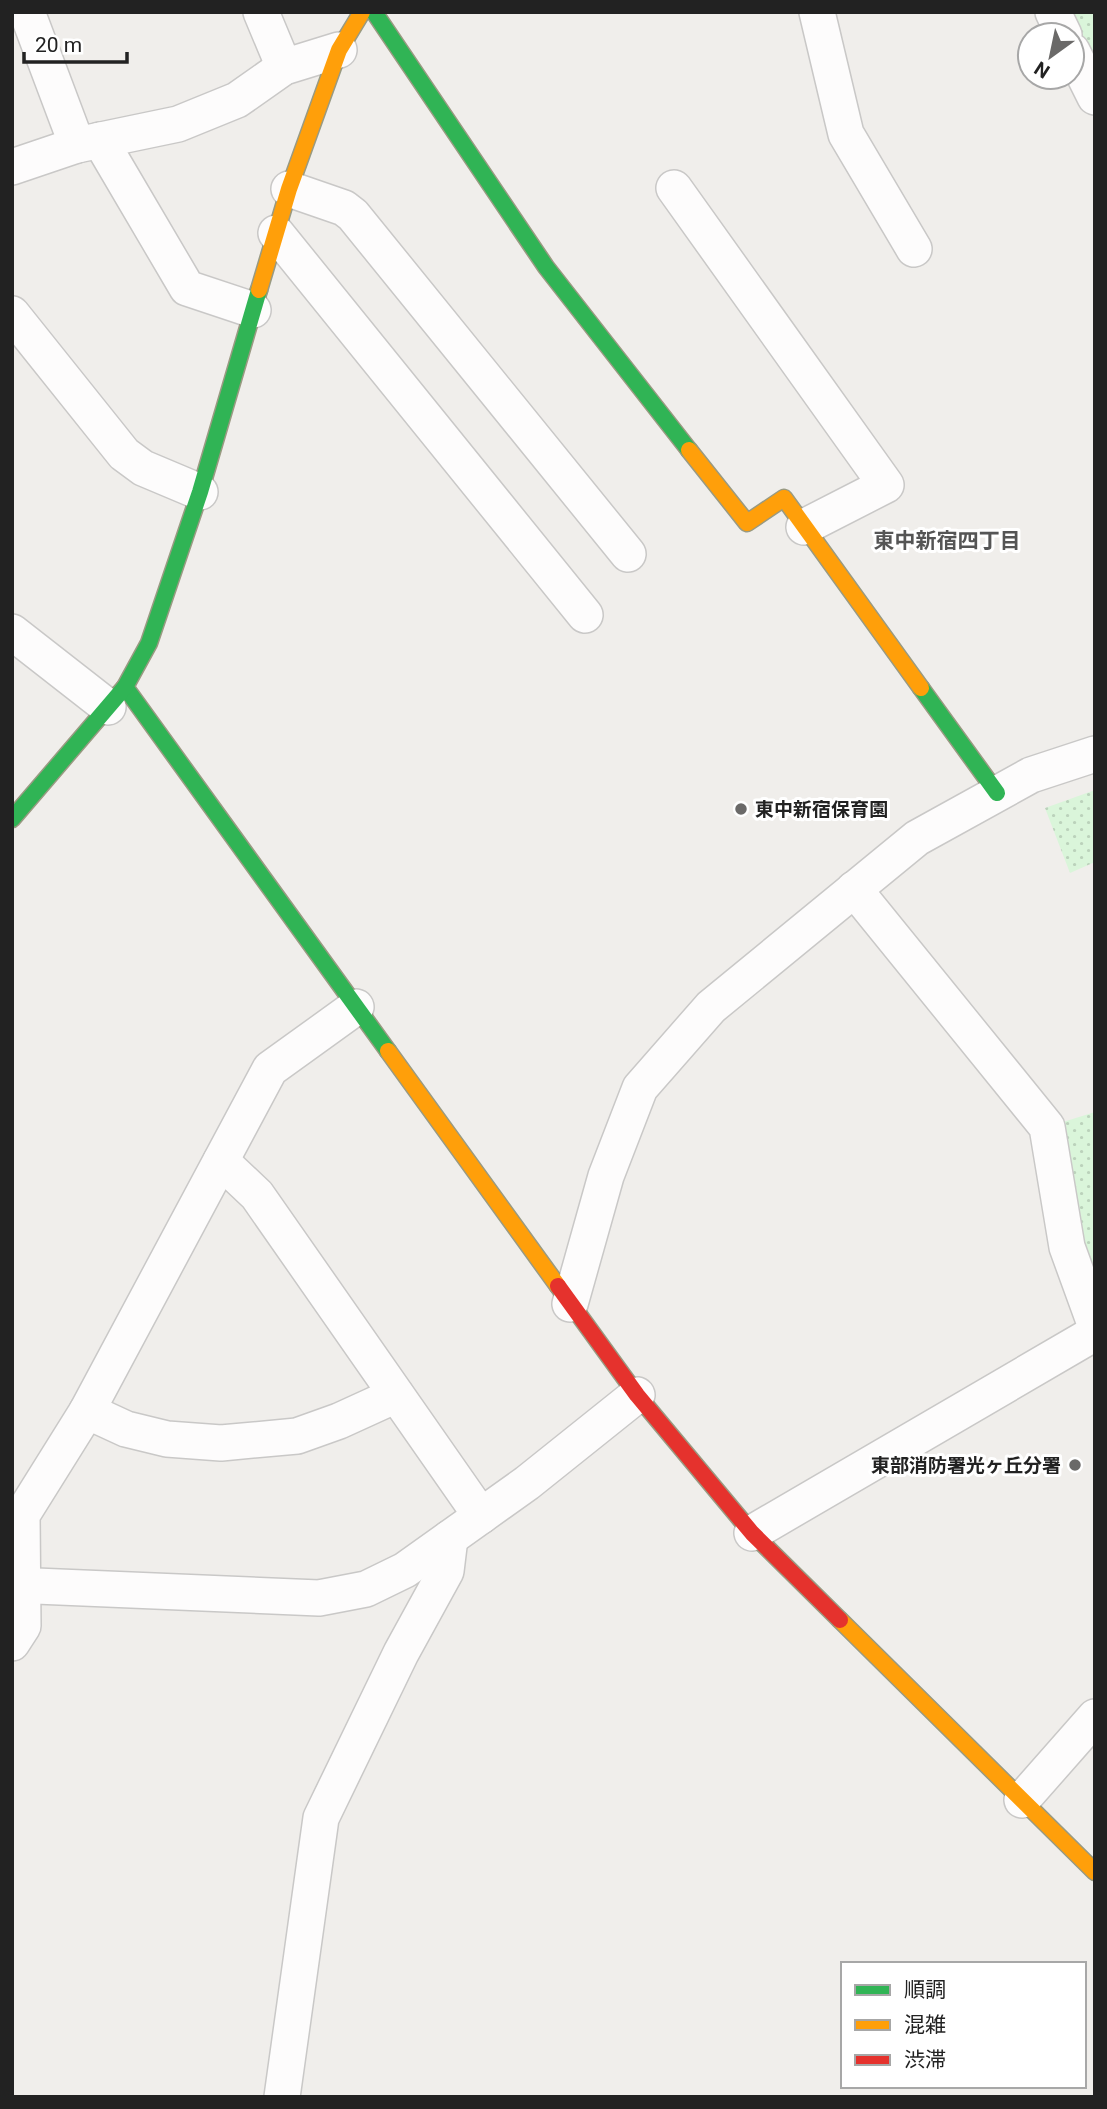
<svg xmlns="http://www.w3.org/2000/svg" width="1107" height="2109" viewBox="0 0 1107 2109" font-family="Roboto,'Noto Sans JP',sans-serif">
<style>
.park{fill:url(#park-dots)}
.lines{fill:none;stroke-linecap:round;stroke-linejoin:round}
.street-casing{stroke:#c9c8c7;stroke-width:38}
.fast-casing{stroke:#999a82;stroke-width:19}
.slow-casing{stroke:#999a82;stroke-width:19}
.jam-casing{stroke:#999a82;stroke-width:19}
.street{stroke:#fdfcfc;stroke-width:35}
.fast{stroke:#30b455;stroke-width:16}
.slow{stroke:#ff9f0a;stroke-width:16}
.jam{stroke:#e5322d;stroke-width:16}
.poi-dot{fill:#6a6968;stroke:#fff;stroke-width:2.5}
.labels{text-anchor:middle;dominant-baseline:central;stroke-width:6;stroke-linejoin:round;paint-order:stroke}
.poi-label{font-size:19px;font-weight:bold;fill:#222;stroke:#fff;text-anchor:start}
.neighbourhood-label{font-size:21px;font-weight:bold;fill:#555;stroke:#fff}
</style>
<defs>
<pattern id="park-dots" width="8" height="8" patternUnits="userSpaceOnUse" patternTransform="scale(1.75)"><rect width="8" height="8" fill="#daf5da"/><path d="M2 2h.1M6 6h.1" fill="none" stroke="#bbd2bb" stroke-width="1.8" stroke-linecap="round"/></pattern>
</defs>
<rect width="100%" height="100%" fill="#f0eeeb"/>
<g class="park">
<path d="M1064 12H1095V75Z"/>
<path d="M1095 790V862L1070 873 1045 808Z"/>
<path d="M1095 1112V1324L1047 1127Z"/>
</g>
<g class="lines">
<defs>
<g id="street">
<path d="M27 12 77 145"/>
<path d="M261 12 284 67"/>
<path d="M817 12 846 134 914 249"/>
<path d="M1053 12 1064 35"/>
<path d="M1072 51 1095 97"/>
<path d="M100 140 187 288 253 310"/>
<path d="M12 167 77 145 178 124 237 100 284 67 339 50"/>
<path d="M674 188 886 485 804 527"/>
<path d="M289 189 344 208 353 215 628 554"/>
<path d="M276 233 585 615"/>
<path d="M12 314 124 454 143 468 200 492"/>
<path d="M12 632 108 707"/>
<path d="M854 889 1047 1127 1067 1247 1095 1324"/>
<path d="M221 1161 257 1195 481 1516"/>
<path d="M570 1304 606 1176 640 1088 711 1007 917 838 1031 775 1095 754"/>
<path d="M87 1411 126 1429 167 1439 221 1443 297 1436 339 1421 396 1395"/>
<path d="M752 1533 1095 1333"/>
<path d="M12 1585 319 1598 366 1589 405 1570 527 1483 637 1395"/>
<path d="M12 1643 23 1626 22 1515 87 1411 270 1069 356 1007"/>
<path d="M1022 1800 1095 1717"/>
<path d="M282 2097 321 1818 401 1653 446 1571 450 1538"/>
</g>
<g id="fast">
<path d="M374 12 546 267 689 450"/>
<path d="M125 687 388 1051"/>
<path d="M921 688 997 793"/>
<path d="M12 819 125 687 149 643 200 492 259 290"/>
</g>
<g id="slow">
<path d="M259 290 289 189 339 50 362 12"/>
<path d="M689 450 747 523 784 498 921 688"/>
<path d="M388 1051 558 1286"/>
<path d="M840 1620 1095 1872"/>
</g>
<path id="jam" d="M558 1286 637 1395 752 1533 840 1620"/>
</defs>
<use href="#street" class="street-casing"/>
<use href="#fast" class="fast-casing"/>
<use href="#slow" class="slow-casing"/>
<use href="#jam" class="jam-casing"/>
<use href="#street" class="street"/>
<use href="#fast" class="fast"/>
<use href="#slow" class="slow"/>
<use href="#jam" class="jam"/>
</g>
<g class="poi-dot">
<circle cx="741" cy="809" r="7"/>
<circle cx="1075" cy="1465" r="7"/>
</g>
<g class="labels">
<g class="poi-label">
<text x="755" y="809">東中新宿保育園</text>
<text x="1061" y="1465" text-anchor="end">東部消防署光ヶ丘分署</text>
</g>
<g class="neighbourhood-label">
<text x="947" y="541">東中新宿四丁目</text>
</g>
</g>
<rect width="1107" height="2109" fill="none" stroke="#222222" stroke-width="28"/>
<rect x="841" y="1962" width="245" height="126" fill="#ffffff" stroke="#a7a7a7" stroke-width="2"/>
<rect x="855" y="1985" width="35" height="10" fill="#30b455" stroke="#a7a7a7" stroke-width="2"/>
<text x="904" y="1997" font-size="21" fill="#222222">順調</text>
<rect x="855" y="2020" width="35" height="10" fill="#ff9f0a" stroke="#a7a7a7" stroke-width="2"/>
<text x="904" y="2032" font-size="21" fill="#222222">混雑</text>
<rect x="855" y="2055" width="35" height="10" fill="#e5322d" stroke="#a7a7a7" stroke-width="2"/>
<text x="904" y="2067" font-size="21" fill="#222222">渋滞</text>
<g transform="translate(1051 56) rotate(213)"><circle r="33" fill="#ffffff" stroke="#a7a7a7" stroke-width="2"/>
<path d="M0-5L12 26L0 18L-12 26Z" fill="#6a6968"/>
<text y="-10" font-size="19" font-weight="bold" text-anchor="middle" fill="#222222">N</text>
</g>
<path d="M24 52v10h103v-10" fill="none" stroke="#222222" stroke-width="3.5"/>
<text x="35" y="52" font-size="21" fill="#222222" stroke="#ffffff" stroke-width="5" paint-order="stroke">20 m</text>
</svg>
